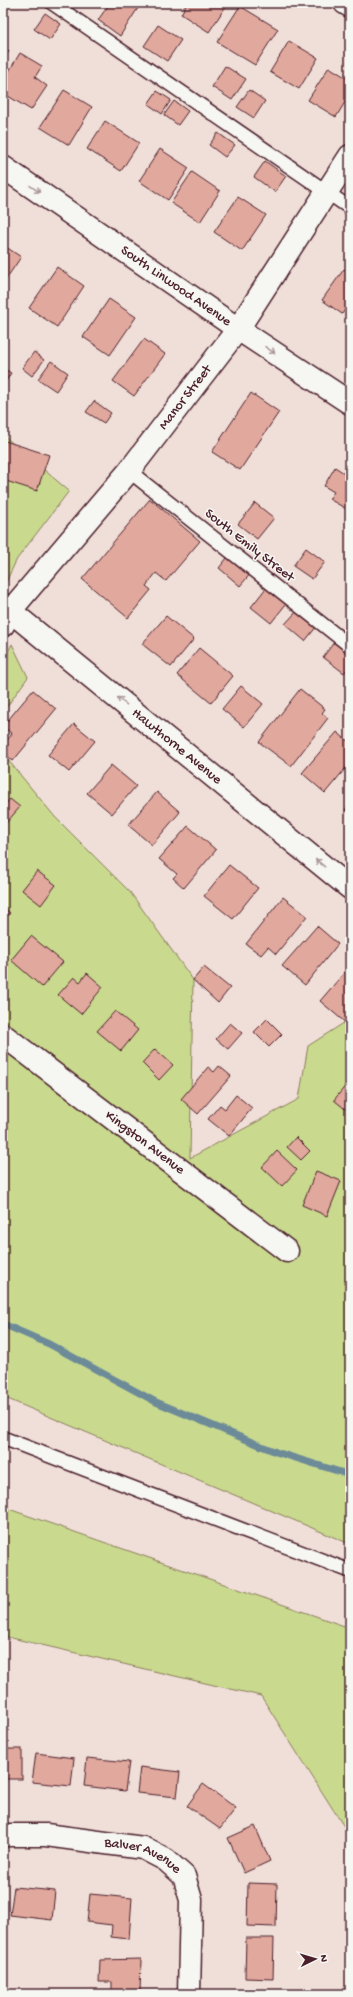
<svg xmlns="http://www.w3.org/2000/svg" width="353" height="1997" viewBox="0 0 353 1997" font-family="'Gochi Hand',sans-serif">
<style>
.green{fill:#c9da8e;stroke:#8a7c5c}
.lines{fill:none;stroke-linecap:round;stroke-linejoin:round}
.stream{stroke:#6c8a98;stroke-width:7}
.building{fill:#e1a89d;stroke:#4a1f2b}
.service-casing{stroke:#4a1f2b;stroke-width:16}
.minor-casing{stroke:#4a1f2b;stroke-width:25}
.tertiary-casing{stroke:#4a1f2b;stroke-width:25}
.service{stroke:#f6f6f2;stroke-width:13}
.minor{stroke:#f6f6f2;stroke-width:22}
.tertiary{stroke:#f6f6f2;stroke-width:22}
.oneway{stroke:#a99598}
.labels{text-anchor:middle;dominant-baseline:central;stroke-width:3;stroke-linejoin:round;paint-order:stroke}
.street-label{font-size:14px;fill:#4a1f2b;stroke:#f6f6f2}
</style>
<rect width="100%" height="100%" fill="#f0dfd8"/>
<filter id="ink" filterUnits="userSpaceOnUse"><feTurbulence type="fractalNoise" baseFrequency=".025" numOctaves="2"/><feDisplacementMap in="SourceGraphic" scale="8" xChannelSelector="R" yChannelSelector="G"/><feConvolveMatrix kernelMatrix="1 2 1 2 8 2 1 2 1" color-interpolation-filters="sRGB"/></filter>
<g filter="url(#ink)">
<g class="green">
<path d="M3 435 69 491 17 559 3 588Z"/>
<path d="M12 644 28 677 3 712V661Z"/>
<path d="M3 754 55 817 130 892 193 980 190 1158 299 1099 308 1046 350 1019V1544L3 1397Z"/>
<path d="M3 1507 350 1628V1836L261 1696 3 1636Z"/>
</g>
<g class="lines">
<path class="stream" d="M3 1324 49 1344 156 1402 276 1452 350 1475"/>
</g>
<g class="building">
<path d="M110 3H129L138 8 120 36 98 20Z"/>
<path d="M187 3H228L209 32 181 14Z"/>
<path d="M240 6 278 29 255 65 217 42Z"/>
<path d="M45 13 61 24 50 40 34 29Z"/>
<path d="M158 25 181 40 167 61 144 46Z"/>
<path d="M289 41 318 58 299 89 270 72Z"/>
<path d="M3 47 9 51 3 61Z"/>
<path d="M20 53 42 66 35 77 47 86 31 110 3 93V81Z"/>
<path d="M225 66 246 79 232 100 212 87Z"/>
<path d="M329 67 350 80V94L336 117 308 100Z"/>
<path d="M64 90 92 107 69 145 40 127Z"/>
<path d="M249 90 265 101 254 118 237 107Z"/>
<path d="M157 91 171 100 162 114 148 104Z"/>
<path d="M174 101 188 111 178 125 164 115Z"/>
<path d="M105 121 139 143 121 171 87 149Z"/>
<path d="M218 133 235 145 225 157 209 145Z"/>
<path d="M160 149 189 168 168 200 139 181Z"/>
<path d="M265 161 286 176 275 192 254 177Z"/>
<path d="M192 172 220 191 200 222 171 203Z"/>
<path d="M238 197 266 215 242 251 214 232Z"/>
<path d="M3 245 21 257 6 279 3 277Z"/>
<path d="M57 267 84 286 57 327 29 308Z"/>
<path d="M344 269 350 273V303L342 314 322 300Z"/>
<path d="M109 299 136 317 110 355 83 337Z"/>
<path d="M144 339 165 354 134 396 113 381Z"/>
<path d="M34 352 44 360 32 376 22 368Z"/>
<path d="M51 361 68 373 56 391 38 379Z"/>
<path d="M3 368 11 373 4 384 3 383Z"/>
<path d="M251 393 279 412 240 470 212 452Z"/>
<path d="M94 401 111 413 104 423 86 412Z"/>
<path d="M5 441 49 455 37 491 3 480V446Z"/>
<path d="M335 467 344 473 347 469 350 472V511L329 499 334 492 324 486Z"/>
<path d="M150 499 200 541 166 581 156 573 146 586 151 590 128 618 82 579Z"/>
<path d="M255 503 274 518 257 539 238 524Z"/>
<path d="M306 548 325 562 312 579 293 566Z"/>
<path d="M231 553 252 572 240 586 219 568Z"/>
<path d="M266 588 286 604 271 623 251 607Z"/>
<path d="M298 610 317 626 305 641 285 624Z"/>
<path d="M166 616 194 639 171 667 142 644Z"/>
<path d="M335 641 350 653V666L344 673 323 657Z"/>
<path d="M199 648 233 676 211 703 177 675Z"/>
<path d="M241 686 263 704 244 727 222 709Z"/>
<path d="M300 689 325 709 322 713 328 718 291 766 259 742Z"/>
<path d="M33 690 56 709 13 761 3 752V745L12 734 3 726Z"/>
<path d="M74 724 95 741 69 772 48 755Z"/>
<path d="M337 732 350 743V763L325 793 302 773Z"/>
<path d="M111 765 136 786 112 814 87 793Z"/>
<path d="M157 792 180 812 152 845 128 825Z"/>
<path d="M10 799 20 807 6 823 3 820V807Z"/>
<path d="M350 803V815L345 810Z"/>
<path d="M188 826 216 850 184 888 173 878 177 874 159 859Z"/>
<path d="M229 865 258 888 233 919 204 896Z"/>
<path d="M37 871 56 885 41 905 22 890Z"/>
<path d="M283 897 307 916 276 954 268 947 261 955 246 944Z"/>
<path d="M3 907 10 913 3 921Z"/>
<path d="M317 926 338 944 305 985 282 966Z"/>
<path d="M31 936 63 962 42 987 11 960Z"/>
<path d="M350 966V1021L347 1024 320 1001Z"/>
<path d="M204 967 230 988 218 1003 193 980Z"/>
<path d="M87 973 103 987 81 1014 58 995 74 977 80 982Z"/>
<path d="M115 1011 138 1030 121 1051 97 1031Z"/>
<path d="M267 1019 282 1034 269 1047 254 1032Z"/>
<path d="M230 1023 242 1033 228 1049 216 1039Z"/>
<path d="M155 1049 173 1065 159 1080 142 1063Z"/>
<path d="M219 1066 231 1076 198 1114 181 1099 208 1067 214 1072Z"/>
<path d="M347 1084 350 1086V1113L334 1100Z"/>
<path d="M236 1095 252 1108 229 1136 208 1119 220 1105 225 1109Z"/>
<path d="M296 1137 310 1151 301 1160 287 1147Z"/>
<path d="M277 1151 297 1170 282 1186 262 1167Z"/>
<path d="M316 1171 341 1181 327 1216 302 1205Z"/>
<rect x="3" y="1749" width="19" height="30"/>
<path d="M36 1753 74 1758 71 1786 32 1782Z"/>
<path d="M87 1758 129 1762 125 1791 84 1786Z"/>
<path d="M140 1767 180 1772 177 1797 137 1793Z"/>
<path d="M203 1784 236 1808 220 1829 187 1806Z"/>
<path d="M255 1826 270 1861 244 1873 228 1838Z"/>
<path d="M248 1883 277 1884 276 1927 247 1926Z"/>
<path d="M14 1887 55 1891 52 1920 10 1915Z"/>
<path d="M90 1894 132 1898 129 1939 111 1937 112 1925 87 1922Z"/>
<path d="M246 1938H274L273 1979 245 1978Z"/>
<path d="M141 1959 140 1994H112V1982H99L100 1960Z"/>
<path d="M243 1990 286 1991V1994H243Z"/>
</g>
<g class="lines">
<defs>
<g id="service">
<path d="M52 3 350 208"/>
<path d="M129 471 350 646"/>
<path d="M3 1438 350 1571"/>
</g>
<g id="minor">
<path d="M345 3 350 6"/>
<path id="s1" d="M3 625 11 610 129 471 238 329 350 156"/>
<path id="s2" d="M3 1035 287 1251"/>
<path id="s3" d="M3 1835H46L143 1848 166 1860 184 1876 191 1900 189 1994"/>
</g>
<g id="tertiary">
<path id="s4" d="M3 167 238 329 350 403"/>
<path id="s5" d="M3 605 350 888"/>
</g>
</defs>
<use href="#service" class="service-casing"/>
<use href="#minor" class="minor-casing"/>
<use href="#tertiary" class="tertiary-casing"/>
<use href="#service" class="service"/>
<use href="#minor" class="minor"/>
<use href="#tertiary" class="tertiary"/>
</g>
<defs><path id="oneway-shaft" d="M-6 0H5M1.5-3L5.5 0L1.5 3" fill="none" stroke-width="1.6" stroke-linecap="round" stroke-linejoin="round"/></defs>
<g class="oneway">
<use href="#oneway-shaft" transform="translate(35 189) rotate(34)"/>
<use href="#oneway-shaft" transform="translate(270 350) rotate(34)"/>
<use href="#oneway-shaft" transform="translate(122 701) rotate(-141)"/>
<use href="#oneway-shaft" transform="translate(320 863) rotate(-141)"/>
</g>
</g>
<g class="labels">
<g class="street-label">
<text stroke="none"><textPath href="#s4" startOffset="210">South Linwood Avenue</textPath></text>
<text stroke="none"><textPath href="#s1" startOffset="292">Manor Street</textPath></text>
<text transform="translate(249 546) rotate(38)">South Emily Street</text>
<text stroke="none"><textPath href="#s5" startOffset="224">Hawthorne Avenue</textPath></text>
<text stroke="none"><textPath href="#s2" startOffset="178">Kingston Avenue</textPath></text>
<text stroke="none"><textPath href="#s3" startOffset="143">Balver Avenue</textPath></text>
</g>
</g>
<rect width="353" height="1997" fill="none" stroke="#f6f6f2" stroke-width="16"/>
<rect x="8" y="8" width="337" height="1981" fill="none" stroke="#4a1f2b" stroke-width="1.5" filter="url(#ink)"/>
<g transform="translate(315 1959) rotate(85)" stroke="#f6f6f2" stroke-width="3" paint-order="stroke">
<path d="M0-3L7 15L0 10L-7 15Z" fill="#4a1f2b"/>
<text y="-6" font-size="11" font-weight="bold" text-anchor="middle" fill="#4a1f2b">N</text>
</g>
</svg>
